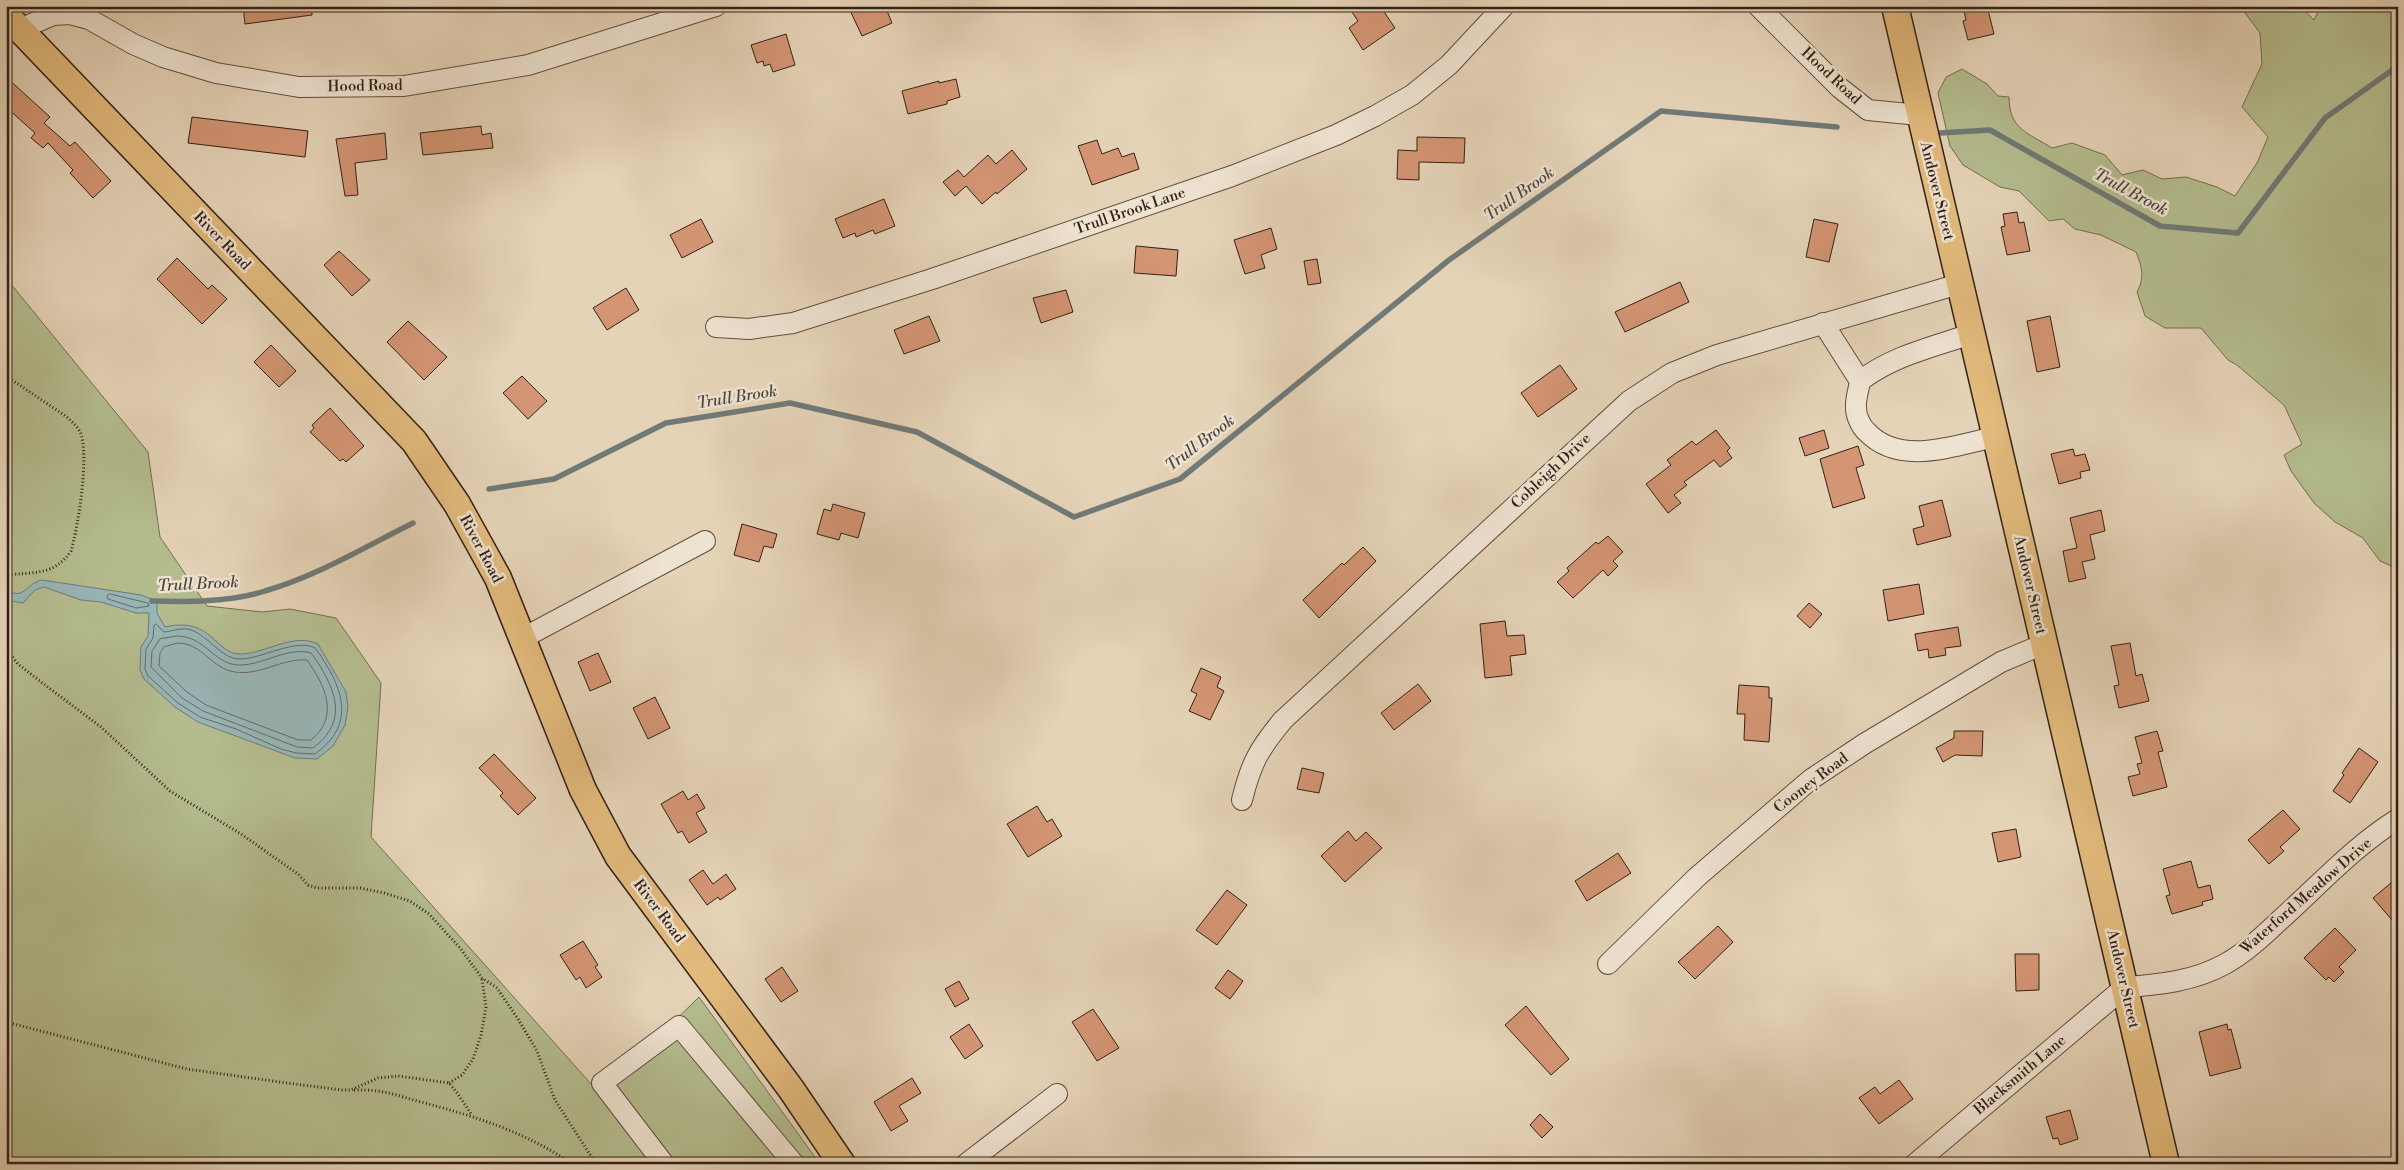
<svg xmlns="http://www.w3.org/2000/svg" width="2404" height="1170" viewBox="0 0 2404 1170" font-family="'Libre Bodoni',serif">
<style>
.green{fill:#b4bc8e;stroke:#746e52}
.water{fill:#98b6b7;stroke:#707a77}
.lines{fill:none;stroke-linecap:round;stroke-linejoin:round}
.shore{stroke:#666c67;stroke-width:1}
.stream{stroke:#707a77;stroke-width:5.5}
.building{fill:#d49574;stroke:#332117}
.minor-casing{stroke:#604e3f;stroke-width:22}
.major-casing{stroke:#332117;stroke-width:29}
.path{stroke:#332117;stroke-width:3;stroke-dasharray:1 2.5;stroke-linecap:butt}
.minor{stroke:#eee2d0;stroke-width:20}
.major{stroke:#e2ba7c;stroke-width:26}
.labels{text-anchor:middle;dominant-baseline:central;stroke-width:5;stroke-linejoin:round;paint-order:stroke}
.street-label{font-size:15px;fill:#332117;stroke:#eee2d0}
.water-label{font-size:16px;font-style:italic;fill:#4c463f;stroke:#eee2d0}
</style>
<rect width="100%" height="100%" fill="#e5d3b7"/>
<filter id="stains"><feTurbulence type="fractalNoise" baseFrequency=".004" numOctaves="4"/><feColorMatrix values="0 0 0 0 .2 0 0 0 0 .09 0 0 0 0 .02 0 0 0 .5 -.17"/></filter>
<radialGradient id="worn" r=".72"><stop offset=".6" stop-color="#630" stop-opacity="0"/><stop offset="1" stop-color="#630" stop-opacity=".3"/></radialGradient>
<g class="green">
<path d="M2240 6H2304L2305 11 2314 20 2319 10 2325 6H2398V569L2380 561 2363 538 2335 522 2314 503 2291 471 2284 455 2302 444 2284 405 2237 365 2228 360 2201 328H2165L2145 316 2137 292C2145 277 2142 267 2136 252L2101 235 2075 229 2063 219 2049 221 2019 191 2000 187 1963 165 1950 146 1938 93 1946 77 1962 69 1987 84 1998 96 2009 97C2009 129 2028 133 2052 148L2072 143 2105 155 2122 175 2143 170 2162 179 2186 177 2217 187 2235 196 2257 163 2268 137 2242 107 2262 64 2260 33Z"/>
<path d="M6 278 148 452 160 537 207 606 262 612 290 609 336 618 381 683 371 837 600 1094 699 997 820 1164H6Z"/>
</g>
<path class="water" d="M42 580 141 595 157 601V613L165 627C212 616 215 654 240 654 265 654 293 632 318 644L346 692 348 707 345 725 333 746 317 759 295 758 198 722 175 707 144 679 140 670 141 647 148 636 149 613H136L101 602 81 600 44 587 35 590 23 603 6 600V589C24 602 26 583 42 580Z"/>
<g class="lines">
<g class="shore">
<path d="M110 594 148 603 149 606 136 608 108 599 107 596Z"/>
<path d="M156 624 164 632C173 631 182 627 191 630 209 636 221 659 240 659 262 659 295 638 315 648 321 655 325 663 330 671 348 704 347 731 315 754L296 753 281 749 236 729 200 717 178 703 148 676 145 669 146 649 153 638 154 626Z"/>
<path d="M177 636C205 636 214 664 238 665 262 666 288 646 311 653 316 659 320 666 324 673 340 702 342 726 313 748L297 747 203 711 182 698 151 667 152 651 160 639Z"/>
<path d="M178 643C202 643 212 669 235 672 260 676 282 658 307 660 325 685 340 717 311 740H298L206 705 187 692 159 666 160 653 164 647Z"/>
</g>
<g class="stream">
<path d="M1940 133 1990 130 2160 226 2238 233 2325 118 2398 66"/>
<path d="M489 489 554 479 666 423 790 403 917 432 1074 517 1180 479 1449 260 1661 111 1837 127"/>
<path d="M152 601C188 602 230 602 265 591 317 576 365 547 413 523"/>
</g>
</g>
<g class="building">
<path d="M243 6H312V15L245 24Z"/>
<path d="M848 6H885L892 23 862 36Z"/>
<path d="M1348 6H1380L1395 28 1363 50 1349 28 1358 21Z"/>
<path d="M1963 6H1987L1994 34 1968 40 1963 21 1966 20Z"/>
<path d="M786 34 795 65 773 72 770 64 764 66 763 61 757 63 751 45Z"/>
<path d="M6 77 50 117 44 123 70 146 75 142 111 181 93 198 70 173 73 170 48 143 43 148 31 138 35 133 6 107Z"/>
<path d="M956 79 960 97 947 101V104L908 114 902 91 939 81V83Z"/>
<path d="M192 117 308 131 305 157 188 143Z"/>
<path d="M481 126 482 135 491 133 493 148 423 155 420 133Z"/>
<path d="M385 133 387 159 355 163 358 195 345 196 336 139Z"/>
<path d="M1417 137 1465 138 1464 163 1419 162V180L1397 179 1398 150 1417 151Z"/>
<path d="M1097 140 1102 154 1118 148 1122 157 1134 153 1139 169 1092 185 1078 146Z"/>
<path d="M1012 150 1027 169 997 194 996 192 982 204 966 186 955 196 943 182 958 170 964 177 988 155 996 164Z"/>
<path d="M884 199 895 226 875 234 873 230 856 237 855 233 843 238 835 219Z"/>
<path d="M2017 212 2019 223 2024 222 2030 251 2007 255 2001 227 2005 226 2003 214Z"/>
<path d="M701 219 713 242 682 258 670 235Z"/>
<path d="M1814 219 1838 224 1829 262 1806 257Z"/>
<path d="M1271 228 1277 249 1261 255 1265 268 1245 274 1234 240Z"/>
<path d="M1136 246 1178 250 1176 276 1134 273Z"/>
<path d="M339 251 370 280 352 296 324 265Z"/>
<path d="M177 258 208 289 212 285 227 299 202 324 157 279Z"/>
<path d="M1317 259 1321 283 1308 285 1304 261Z"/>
<path d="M1680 282 1689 302 1625 332 1615 312Z"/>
<path d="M626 288 639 310 607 330 593 308Z"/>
<path d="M1066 290 1073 312 1041 323 1033 298Z"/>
<path d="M929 316 940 341 904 354 894 330Z"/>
<path d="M2050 316 2060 367 2037 372 2027 321Z"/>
<path d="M408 321 447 357 424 380 387 342Z"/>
<path d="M271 345 296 371 279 387 254 362Z"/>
<path d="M1560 365 1577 389 1538 417 1521 393Z"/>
<path d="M522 376 547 401 528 419 503 393Z"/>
<path d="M330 408 364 446 346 462 343 459 340 461 310 432 314 428 312 425Z"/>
<path d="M1716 430 1730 448 1727 451 1732 458 1720 467 1714 460 1684 482 1687 485 1674 495 1681 503 1668 513 1646 484 1671 465 1667 460 1692 441 1696 445Z"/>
<path d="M1824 430 1829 448 1805 456 1799 438Z"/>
<path d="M1858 446 1864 465 1856 468 1865 498 1833 508 1820 459Z"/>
<path d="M2073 449 2075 456 2085 454 2090 470 2080 472 2081 478 2059 484 2051 454Z"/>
<path d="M1942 500 1951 536 1917 545 1913 529 1924 526 1919 506Z"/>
<path d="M833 504 865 513 858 538 841 533 839 540 817 534 824 509 831 511Z"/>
<path d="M2101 510 2105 531 2090 535 2095 559 2082 562 2086 578 2069 582 2063 551 2077 548 2070 518Z"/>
<path d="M742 524 777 534 773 548 764 546 759 562 734 555Z"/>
<path d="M1608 536 1623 552 1613 561 1618 566 1608 576 1603 570 1573 598 1557 582 1569 571 1567 568 1596 542 1598 544Z"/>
<path d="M1363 547 1376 561 1319 618 1303 600 1342 563 1344 565Z"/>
<path d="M1919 584 1924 614 1888 621 1883 590Z"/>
<path d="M1809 603 1822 614 1810 628 1797 616Z"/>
<path d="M1505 621 1507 636 1524 635 1526 654 1510 656 1512 675 1485 678 1480 624Z"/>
<path d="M1958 627 1961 646 1945 648 1946 655 1929 658 1928 649 1918 651 1915 634Z"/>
<path d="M2130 643 2136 676 2142 674 2149 701 2119 708 2114 686 2119 685 2111 646Z"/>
<path d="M598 653 611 682 590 691 578 662Z"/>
<path d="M1201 668 1221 677 1217 687 1224 691 1210 720 1189 711 1197 694 1191 691Z"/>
<path d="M1418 684 1431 701 1394 730 1381 713Z"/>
<path d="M1739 685 1769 687V698H1772L1769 742 1744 740 1745 714H1737Z"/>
<path d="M655 697 670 728 648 739 633 708Z"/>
<path d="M1954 731H1983L1982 756 1955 755 1943 762 1936 748 1954 738Z"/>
<path d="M2157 731 2163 751 2158 752 2167 787 2133 796 2128 777 2140 774 2137 764 2142 763 2135 737Z"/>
<path d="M2359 748 2378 762 2350 803 2333 791 2344 775 2342 773Z"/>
<path d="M494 754 536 798 518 815 500 796 503 793 479 768Z"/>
<path d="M1302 768 1324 773 1319 793 1297 789Z"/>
<path d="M683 791 688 800 697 794 705 808 696 813 707 832 689 843 682 831 678 833 661 804Z"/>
<path d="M1037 806 1047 822 1052 819 1062 836 1028 857 1007 824Z"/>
<path d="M2283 810 2300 829 2280 847 2284 851 2269 864 2248 840Z"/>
<path d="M2016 829 2021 857 1998 862 1992 833Z"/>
<path d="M1348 831 1356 841 1366 832 1382 848 1345 882 1321 856Z"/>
<path d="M1618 853 1631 873 1587 901 1575 881Z"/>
<path d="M2191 861 2198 888 2210 885 2213 899 2202 902 2203 905 2172 914 2166 896 2170 895 2163 869Z"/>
<path d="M703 870 713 884 726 874 736 889 720 900 718 897 707 905 689 880Z"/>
<path d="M2398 877V927L2373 898Z"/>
<path d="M1227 890 1247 905 1217 945 1196 930Z"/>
<path d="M1718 926 1733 942 1695 979 1678 962Z"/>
<path d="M2335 928 2356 950 2339 967 2344 972 2334 982 2329 977 2326 980 2304 958Z"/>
<path d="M583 941 598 965 595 967 602 977 586 988 580 977 576 980 560 955Z"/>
<path d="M2015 954H2039V990L2016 991Z"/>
<path d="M782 967 798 991 781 1002 765 979Z"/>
<path d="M1228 970 1243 981 1230 999 1215 988Z"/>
<path d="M959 981 969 999 955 1007 945 989Z"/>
<path d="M1526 1006 1569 1059 1551 1075 1505 1025Z"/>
<path d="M1093 1009 1119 1048 1097 1061 1072 1022Z"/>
<path d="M969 1024 983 1046 965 1059 950 1037Z"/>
<path d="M2227 1024 2228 1030 2231 1029 2241 1068 2210 1076 2199 1032Z"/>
<path d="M912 1078 921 1093 899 1106 908 1121 891 1131 874 1102Z"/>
<path d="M1899 1080 1913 1099 1879 1124 1859 1098 1875 1087 1880 1094Z"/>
<path d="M2070 1110 2078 1139 2060 1145 2058 1138 2053 1139 2046 1117Z"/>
<path d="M1540 1114 1553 1127 1542 1138 1530 1125Z"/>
</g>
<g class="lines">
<defs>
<g id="minor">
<path d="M1758 6 1840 88 1868 110 1919 115"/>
<path d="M20 29 53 15 70 14 89 19 133 44 163 57 216 73 299 87 404 86 528 65 716 6"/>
<path d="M1823 323 1860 381"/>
<path d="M716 327 749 329 793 323 932 279 1232 176 1336 135 1375 116 1412 95 1449 65 1504 6"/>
<path d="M1971 334C1933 347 1892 356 1860 381 1859 389 1855 400 1856 408 1856 416 1861 427 1867 432 1900 467 1955 445 1995 437"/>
<path d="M523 638 705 541"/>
<path d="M1242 800C1251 763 1259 749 1283 720L1629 401 1672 373 1717 355 1959 284"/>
<path d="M1608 964 1697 877 1810 780 1864 744 2001 662 2044 644"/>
<path d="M664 1164 602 1083 679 1026 794 1164"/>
<path d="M966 1164 1057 1094"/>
<path d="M1915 1164 2125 987C2158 985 2195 981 2225 964 2245 953 2262 937 2279 921 2317 887 2354 846 2398 819"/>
</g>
<g id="major">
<path d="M1895 6 2166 1164"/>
<path d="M6 15 414 441 457 504 498 578 583 790 618 856 791 1089 842 1164"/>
</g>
</defs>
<use href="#minor" class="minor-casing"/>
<use href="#major" class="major-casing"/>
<g class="path">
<path d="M6 376 67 417C72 422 77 426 80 432 90 453 78 528 71 551 54 576 33 572 6 575"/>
<path d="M6 649 18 664 41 682 101 727 170 791 241 834 298 874 308 885 317 888H360L384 893 410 901 429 914 460 948 482 978 497 988 518 1019 537 1051 555 1100 596 1164"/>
<path d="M6 1022 187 1069 287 1083 342 1090H351L378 1078 398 1076 449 1083 458 1094 471 1114"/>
<path d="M449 1083 462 1075 473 1059 481 1035 486 1007 482 979"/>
<path d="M354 1090C382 1089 395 1095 421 1102 474 1116 526 1132 572 1164"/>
</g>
<use href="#minor" class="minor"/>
<use href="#major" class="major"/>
</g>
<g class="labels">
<g class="street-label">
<text transform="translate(1831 76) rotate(43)">Hood Road</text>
<text transform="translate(365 86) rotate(-1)">Hood Road</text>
<text transform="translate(1937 191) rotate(76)">Andover Street</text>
<text transform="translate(1130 211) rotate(-19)">Trull Brook Lane</text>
<text transform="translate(222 241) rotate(46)">River Road</text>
<text transform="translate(1551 471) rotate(-43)">Cobleigh Drive</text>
<text transform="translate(481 549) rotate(62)">River Road</text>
<text transform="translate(2030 585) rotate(77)">Andover Street</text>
<text transform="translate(1811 783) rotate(-37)">Cooney Road</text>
<text transform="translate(2306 896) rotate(-41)">Waterford Meadow Drive</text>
<text transform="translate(659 911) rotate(53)">River Road</text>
<text transform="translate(2123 979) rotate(77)">Andover Street</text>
<text transform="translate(2020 1075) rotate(-40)">Blacksmith Lane</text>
</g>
<g class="water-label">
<text transform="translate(2131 192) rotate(28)">Trull Brook</text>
<text transform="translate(1519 194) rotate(-35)">Trull Brook</text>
<text transform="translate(737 397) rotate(-9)">Trull Brook</text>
<text transform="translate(1200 443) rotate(-37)">Trull Brook</text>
<text transform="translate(198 584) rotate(-3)">Trull Brook</text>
</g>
</g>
<rect width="2404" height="1170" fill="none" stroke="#e5d3b7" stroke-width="25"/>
<rect x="8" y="8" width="2389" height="1155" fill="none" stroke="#332117" stroke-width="2.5"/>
<rect x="12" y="12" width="2379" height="1145" fill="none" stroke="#332117"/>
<rect width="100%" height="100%" filter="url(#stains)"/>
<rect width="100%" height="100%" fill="url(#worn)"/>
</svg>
